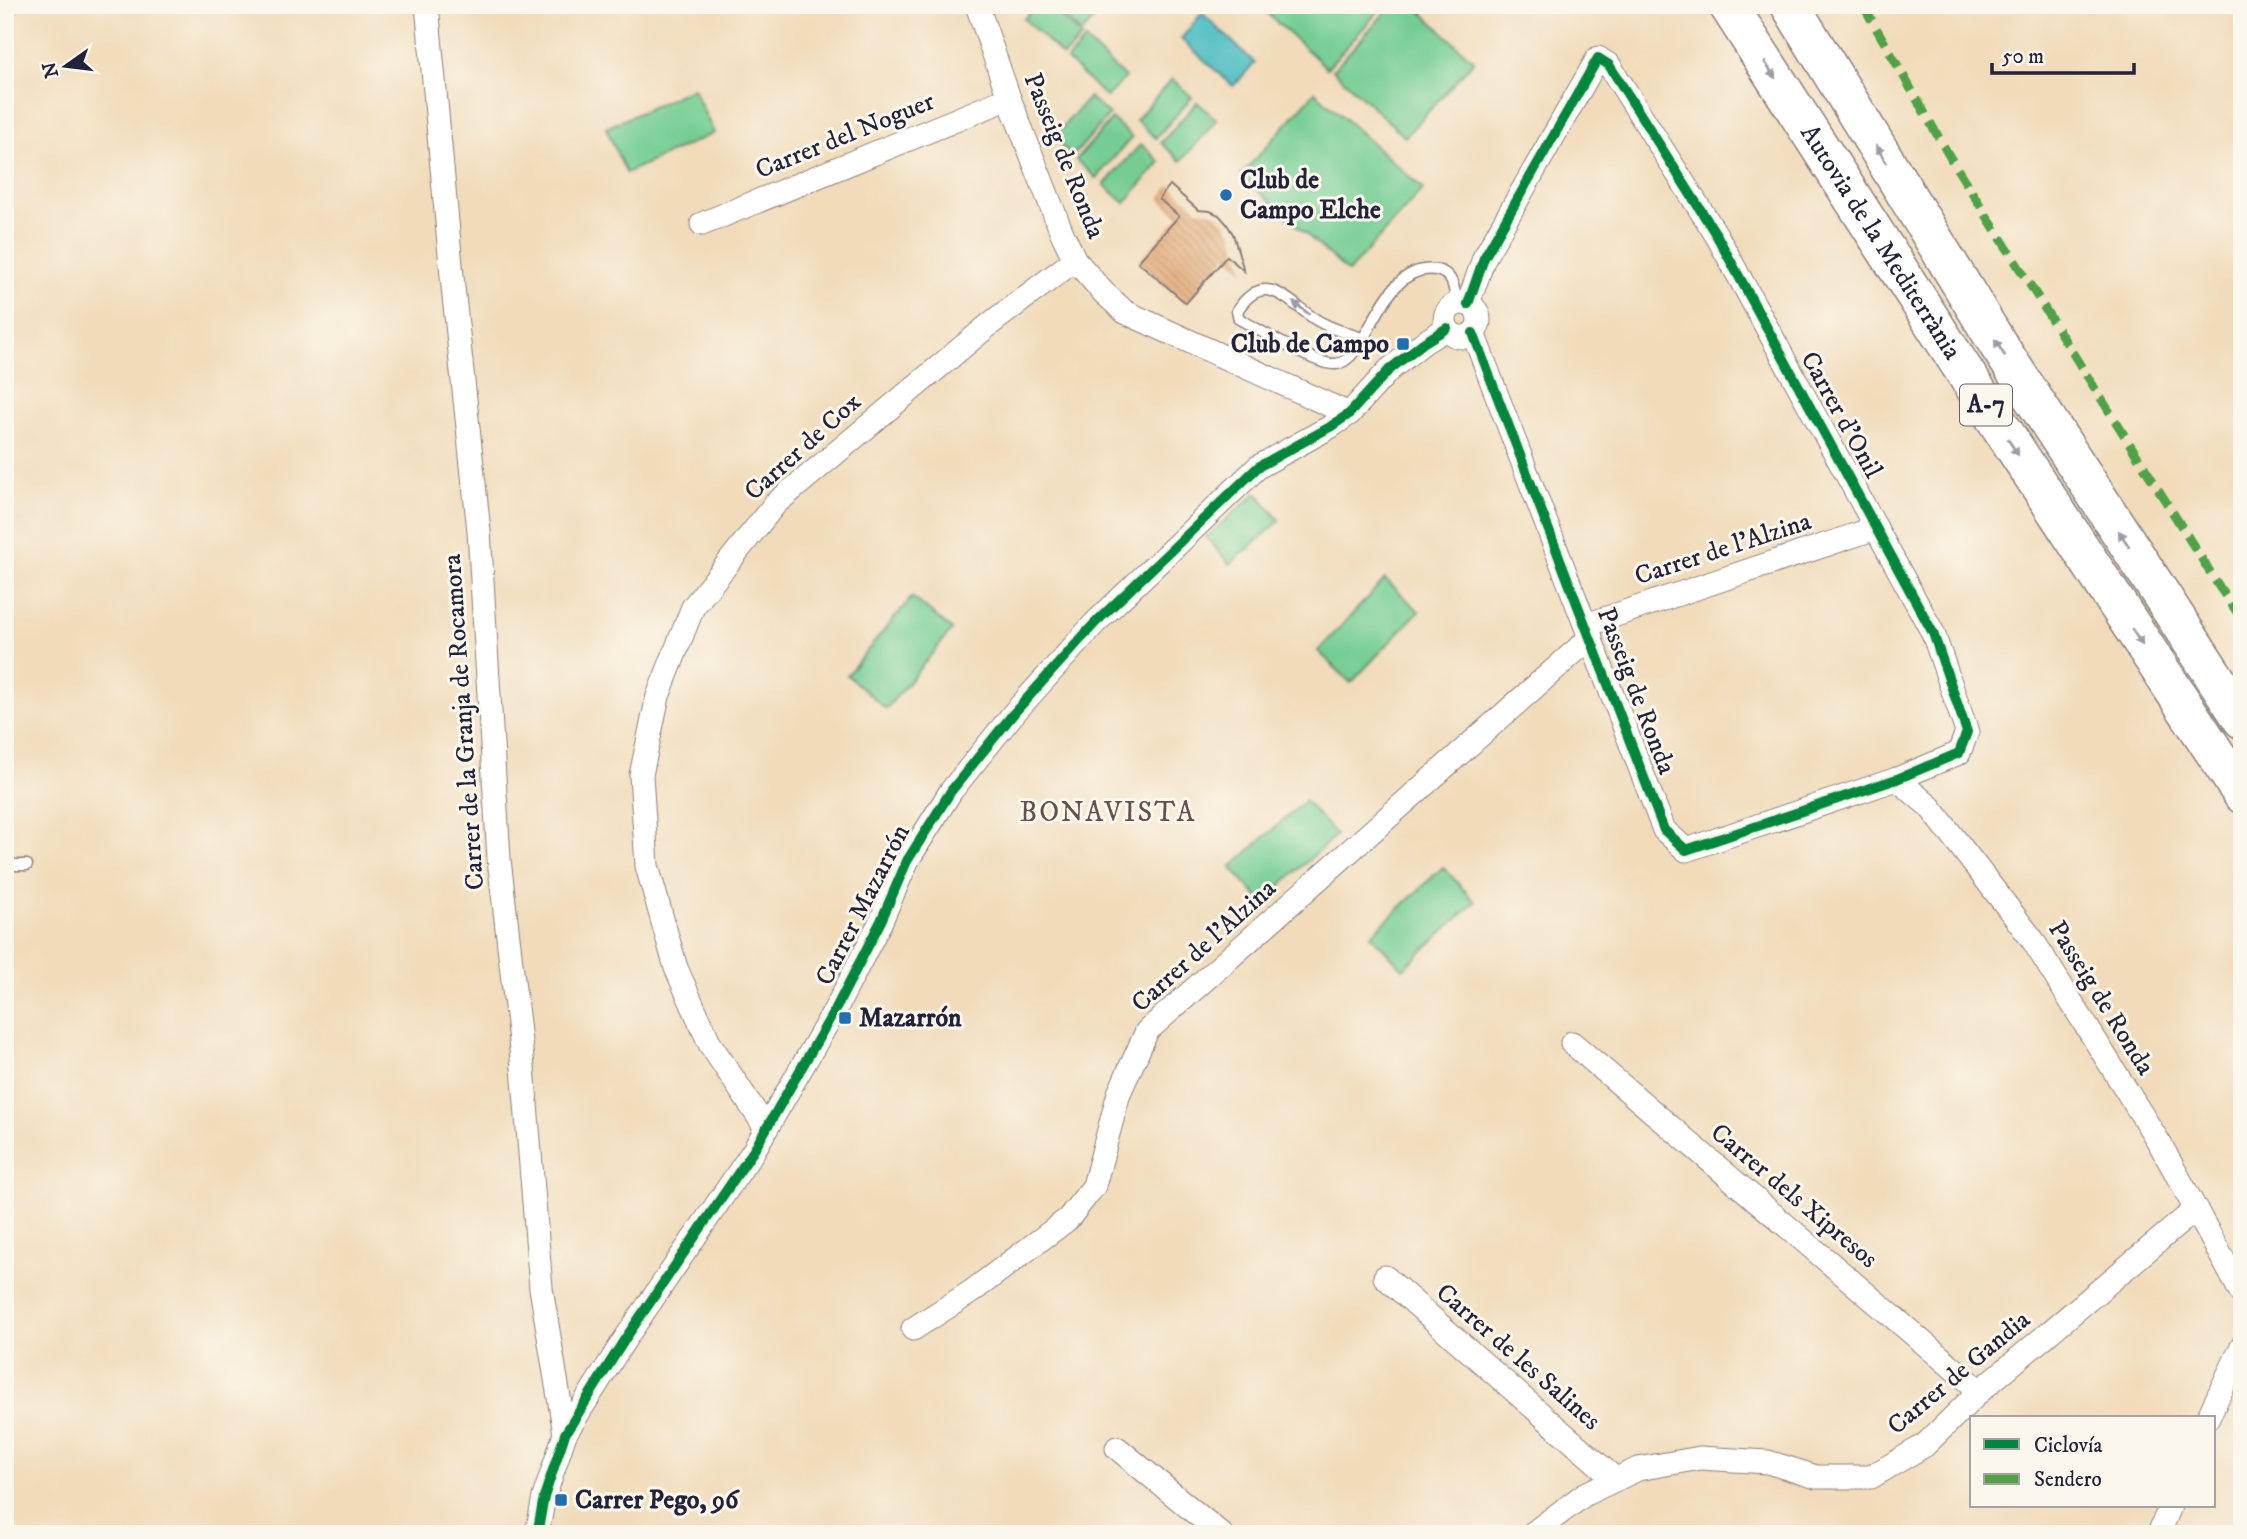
<svg xmlns="http://www.w3.org/2000/svg" width="2247" height="1539" viewBox="0 0 2247 1539" font-family="'IM FELL DW Pica',serif">
<style>
.pitch{fill:#75cd93;stroke:#4c7867;stroke-width:2}
.water{fill:#4ebdc2;stroke:#38707e;stroke-width:2}
.building{fill:url(#building-back-hatch)}
.lines{fill:none;stroke-linecap:round;stroke-linejoin:round}
.service-casing{stroke:#8a7e7a;stroke-width:13}
.minor-casing{stroke:#8a7e7a;stroke-width:25}
.motorway-casing{stroke:#8a7e7a;stroke-width:41}
.service{stroke:#fff;stroke-width:10}
.minor{stroke:#fff;stroke-width:23}
.motorway{stroke:#fff;stroke-width:38}
.quiet{stroke:#50a245;stroke-width:9;stroke-dasharray:18 9;stroke-linecap:butt}
.cycleway-casing{stroke:#fbf7ec;stroke-width:15}
.cycleway{stroke:#00873e;stroke-width:10}
.oneway{fill:#9c9ca7}
.poi-dot{fill:#1f6fb2;stroke:#fbf7ec;stroke-width:2.5}
.labels{text-anchor:middle;dominant-baseline:central;stroke-width:6;stroke-linejoin:round;paint-order:stroke}
.shield{fill:#fbf7ec;stroke:#636270;stroke-width:2}
.shield-label{font-size:24px;font-weight:bold;fill:#22223b}
.street-label{font-size:26px;fill:#22223b;stroke:#fbf7ec}
.poi-label{font-size:26px;font-weight:bold;fill:#22223b;stroke:#fbf7ec;text-anchor:start}
.neighbourhood-label{font-size:28px;letter-spacing:2px;fill:#65504e;stroke:#fbf7ec}
</style>
<defs>
<pattern id="building-back-hatch" width="6" height="6" patternUnits="userSpaceOnUse" patternTransform="scale(1.75)"><rect width="6" height="6" fill="#e2a570"/><path d="M-1 5l2 2M0 0l6 6M5-1l2 2" fill="none" stroke="#b7865d"/></pattern>
</defs>
<rect width="100%" height="100%" fill="#fbf7ec"/>
<filter id="ink" filterUnits="userSpaceOnUse"><feTurbulence type="fractalNoise" baseFrequency=".0143" numOctaves="2"/><feDisplacementMap in="SourceGraphic" scale="14" xChannelSelector="R" yChannelSelector="G"/><feConvolveMatrix kernelMatrix="1 2 1 2 8 2 1 2 1" color-interpolation-filters="sRGB"/></filter>
<filter id="wash" filterUnits="userSpaceOnUse"><feTurbulence type="fractalNoise" baseFrequency=".00686" numOctaves="4" result="noise"/><feDisplacementMap in="SourceGraphic" scale="28" xChannelSelector="R" yChannelSelector="G"/><feGaussianBlur stdDeviation="1.57" result="paint"/><feColorMatrix in="noise" values="0 0 0 0 0 0 0 0 0 0 0 0 0 0 0 0 0 1.4 0 .05"/><feComposite in="paint" operator="in"/></filter>
<g filter="url(#wash)">
<rect width="100%" height="100%" fill="#f1dbba"/>
<g class="pitch">
<path d="M1036 5H1048L1082 37 1063 56 1024 19Z"/>
<path d="M1052 5H1091L1100 13 1081 33Z"/>
<path d="M1258 5H1384L1327 68Z"/>
<path d="M1392 5H1414L1474 61 1405 137 1333 70Z"/>
<path d="M1085 40 1125 78 1106 97 1067 60Z"/>
<path d="M1172 79 1192 97 1156 138 1136 120Z"/>
<path d="M693 88 714 133 626 173 606 128Z"/>
<path d="M1315 92 1423 189 1348 272 1241 175Z"/>
<path d="M1089 97 1109 115 1073 156 1053 138Z"/>
<path d="M1197 102 1217 120 1181 161 1161 143Z"/>
<path d="M1112 119 1132 137 1096 178 1076 160Z"/>
<path d="M1141 144 1160 162 1125 203 1104 185Z"/>
<path d="M1257 493 1280 521 1230 564 1206 537Z"/>
<path d="M1385 579 1419 611 1351 683 1318 651Z"/>
<path d="M912 597 952 630 886 709 847 675Z"/>
<path d="M1305 801 1336 835 1262 902 1231 867Z"/>
<path d="M1443 867 1475 902 1403 969 1371 935Z"/>
</g>
<path class="water" d="M1202 13 1255 63 1233 86 1181 39Z"/>
<g id="blocks">
<path class="building" d="M1170 185 1198 210 1210 211 1219 215 1226 223 1233 234 1244 271 1227 256 1186 303 1138 262 1179 216 1159 199Z"/>
</g>
</g>
<g filter="url(#ink)">
<use href="#blocks" fill-opacity="0" stroke="#8a7e7a" stroke-width="2"/>
<g class="lines">
<defs>
<g id="service">
<path d="M1362 338C1346 333 1329 328 1315 319 1286 300 1264 269 1237 311L1239 319C1259 329 1316 366 1336 364 1370 360 1380 262 1436 270 1453 273 1455 289 1456 304"/>
<path d="M5 865H27"/>
</g>
<g id="minor">
<path d="M427 5 453 287 479 531 499 859 523 1067 541 1288 565 1434"/>
<path d="M977 5 1009 98 1062 233 1075 260 1103 292 1125 312 1349 414"/>
<path d="M702 224 1009 98"/>
<circle cx="1462" cy="320" r="17"/>
<path d="M1468 304 1484 258 1598 58 1609 65 1717 236 1933 633 1967 732 1959 753 1897 779 1686 850 1664 830 1473 333"/>
<path d="M1586 625 1876 528"/>
<path d="M1897 779 1930 807 2032 939 2160 1144 2242 1294"/>
<path d="M1572 1043 1980 1391"/>
<path d="M766 1128 710 1044 676 968 647 866 641 775 658 696 693 607 775 504 990 324 1075 260"/>
<path d="M1385 1277 1615 1479"/>
<path d="M913 1329 971 1292 1068 1219 1094 1186 1119 1093 1147 1031 1591 637"/>
<path d="M2208 1418 2242 1346"/>
<path d="M1117 1448 1221 1534"/>
<path d="M537 1534 544 1497 565 1434 625 1339 754 1150 836 1008 881 921 907 861 951 791 1014 713 1095 623 1258 467 1330 427 1349 414 1389 370 1423 343 1447 328"/>
<path d="M1532 1534 1585 1494 1638 1469 1700 1458 1768 1462 1816 1477H1871L1925 1445 1980 1391 2196 1209"/>
<path d="M2159 1534 2170 1506"/>
</g>
<g id="motorway">
<path id="s1" d="M1728 5 1964 371 2242 794"/>
<path d="M1790 5 1999 346 2242 719"/>
</g>
</defs>
<use href="#service" class="service-casing"/>
<use href="#minor" class="minor-casing"/>
<use href="#motorway" class="motorway-casing"/>
<use href="#service" class="service"/>
<use href="#minor" class="minor"/>
<use href="#motorway" class="motorway"/>
<path class="quiet" d="M1863 5 1951 159 2220 588 2242 619"/>
<defs>
<g id="cycleway">
<path d="M1468 304 1484 258 1598 58 1609 65 1717 236 1933 633 1967 732 1959 753 1897 779 1686 850 1664 830 1473 333"/>
<path d="M537 1534 544 1497 565 1434 625 1339 754 1150 836 1008 881 921 907 861 951 791 1014 713 1095 623 1258 467 1330 427 1349 414 1389 370 1423 343 1447 328"/>
</g>
</defs>
<use href="#cycleway" class="cycleway-casing"/>
<use href="#cycleway" class="cycleway"/>
</g>
<defs><path id="oneway-solid" d="M-6-.8H1V-3.2L6.5 0L1 3.2V.8H-6Z" transform="scale(1.75)"/></defs>
<g class="oneway">
<use href="#oneway-solid" transform="translate(1770 70) rotate(57)"/>
<use href="#oneway-solid" transform="translate(1881 154) rotate(-121)"/>
<use href="#oneway-solid" transform="translate(1301 308) rotate(-143)"/>
<use href="#oneway-solid" transform="translate(2000 348) rotate(-122)"/>
<use href="#oneway-solid" transform="translate(2013 447) rotate(57)"/>
<use href="#oneway-solid" transform="translate(2124 539) rotate(-123)"/>
<use href="#oneway-solid" transform="translate(2137 637) rotate(57)"/>
</g>
</g>
<g class="poi-dot">
<circle cx="1226" cy="195" r="7"/>
<rect x="1396" y="337" width="14" height="14" rx="3.5"/>
<rect x="838" y="1011" width="14" height="14" rx="3.5"/>
<rect x="554" y="1493" width="14" height="14" rx="3.5"/>
</g>
<g class="labels">
<rect class="shield" x="1960" y="384.5" width="52" height="41" rx="5"/>
<g class="shield-label">
<text x="1986" y="405">A-7</text>
</g>
<g class="street-label">
<text transform="translate(845 136) rotate(-22)">Carrer del Noguer</text>
<text transform="translate(1064 156) rotate(68)">Passeig de Ronda</text>
<text stroke="none"><textPath href="#s1" startOffset="282">Autovia de la Mediterrània</textPath></text>
<text transform="translate(1841 415) rotate(61)">Carrer d'Onil</text>
<text transform="translate(803 447) rotate(-42)">Carrer de Cox</text>
<text transform="translate(1723 549) rotate(-18)">Carrer de l'Alzina</text>
<text transform="translate(1636 691) rotate(69)">Passeig de Ronda</text>
<text transform="translate(464 722) rotate(-94)">Carrer de la Granja de Rocamora</text>
<text transform="translate(863 905) rotate(-63)">Carrer Mazarrón</text>
<text transform="translate(1204 946) rotate(-42)">Carrer de l'Alzina</text>
<text transform="translate(2101 998) rotate(58)">Passeig de Ronda</text>
<text transform="translate(1794 1196) rotate(40)">Carrer dels Xipresos</text>
<text transform="translate(1518 1357) rotate(41)">Carrer de les Salines</text>
<text transform="translate(1959 1373) rotate(-40)">Carrer de Gandia</text>
</g>
<g class="poi-label">
<text x="1240" y="180">Club de<tspan x="1240" dy="30">Campo Elche</tspan></text>
<text x="1389" y="344" text-anchor="end">Club de Campo</text>
<text x="859" y="1018">Mazarrón</text>
<text x="575" y="1500">Carrer Pego, 96</text>
</g>
<g class="neighbourhood-label">
<text x="1108" y="812">BONAVISTA</text>
</g>
</g>
<rect width="2247" height="1539" fill="none" stroke="#fbf7ec" stroke-width="28"/>
<rect x="1970" y="1416" width="245" height="91" fill="#fbf7ec" stroke="#a4a2a5" stroke-width="2"/>
<rect x="1984" y="1439" width="35" height="10" fill="#00873e" stroke="#a4a2a5" stroke-width="2"/>
<text x="2034" y="1452" font-size="21" fill="#22223b">Ciclovía</text>
<rect x="1984" y="1474" width="35" height="10" fill="#50a245" stroke="#a4a2a5" stroke-width="2"/>
<text x="2034" y="1486" font-size="21" fill="#22223b">Sendero</text>
<g transform="translate(66 66) rotate(256)" stroke="#fbf7ec" stroke-width="5" paint-order="stroke">
<path d="M0-5L12 26L0 18L-12 26Z" fill="#22223b"/>
<text y="-10" font-size="19" font-weight="bold" text-anchor="middle" fill="#22223b">N</text>
</g>
<path d="M1992 63v10h142v-10" fill="none" stroke="#22223b" stroke-width="3.5"/>
<text x="2002" y="63" font-size="21" fill="#22223b" stroke="#fbf7ec" stroke-width="5" paint-order="stroke">50 m</text>
</svg>
